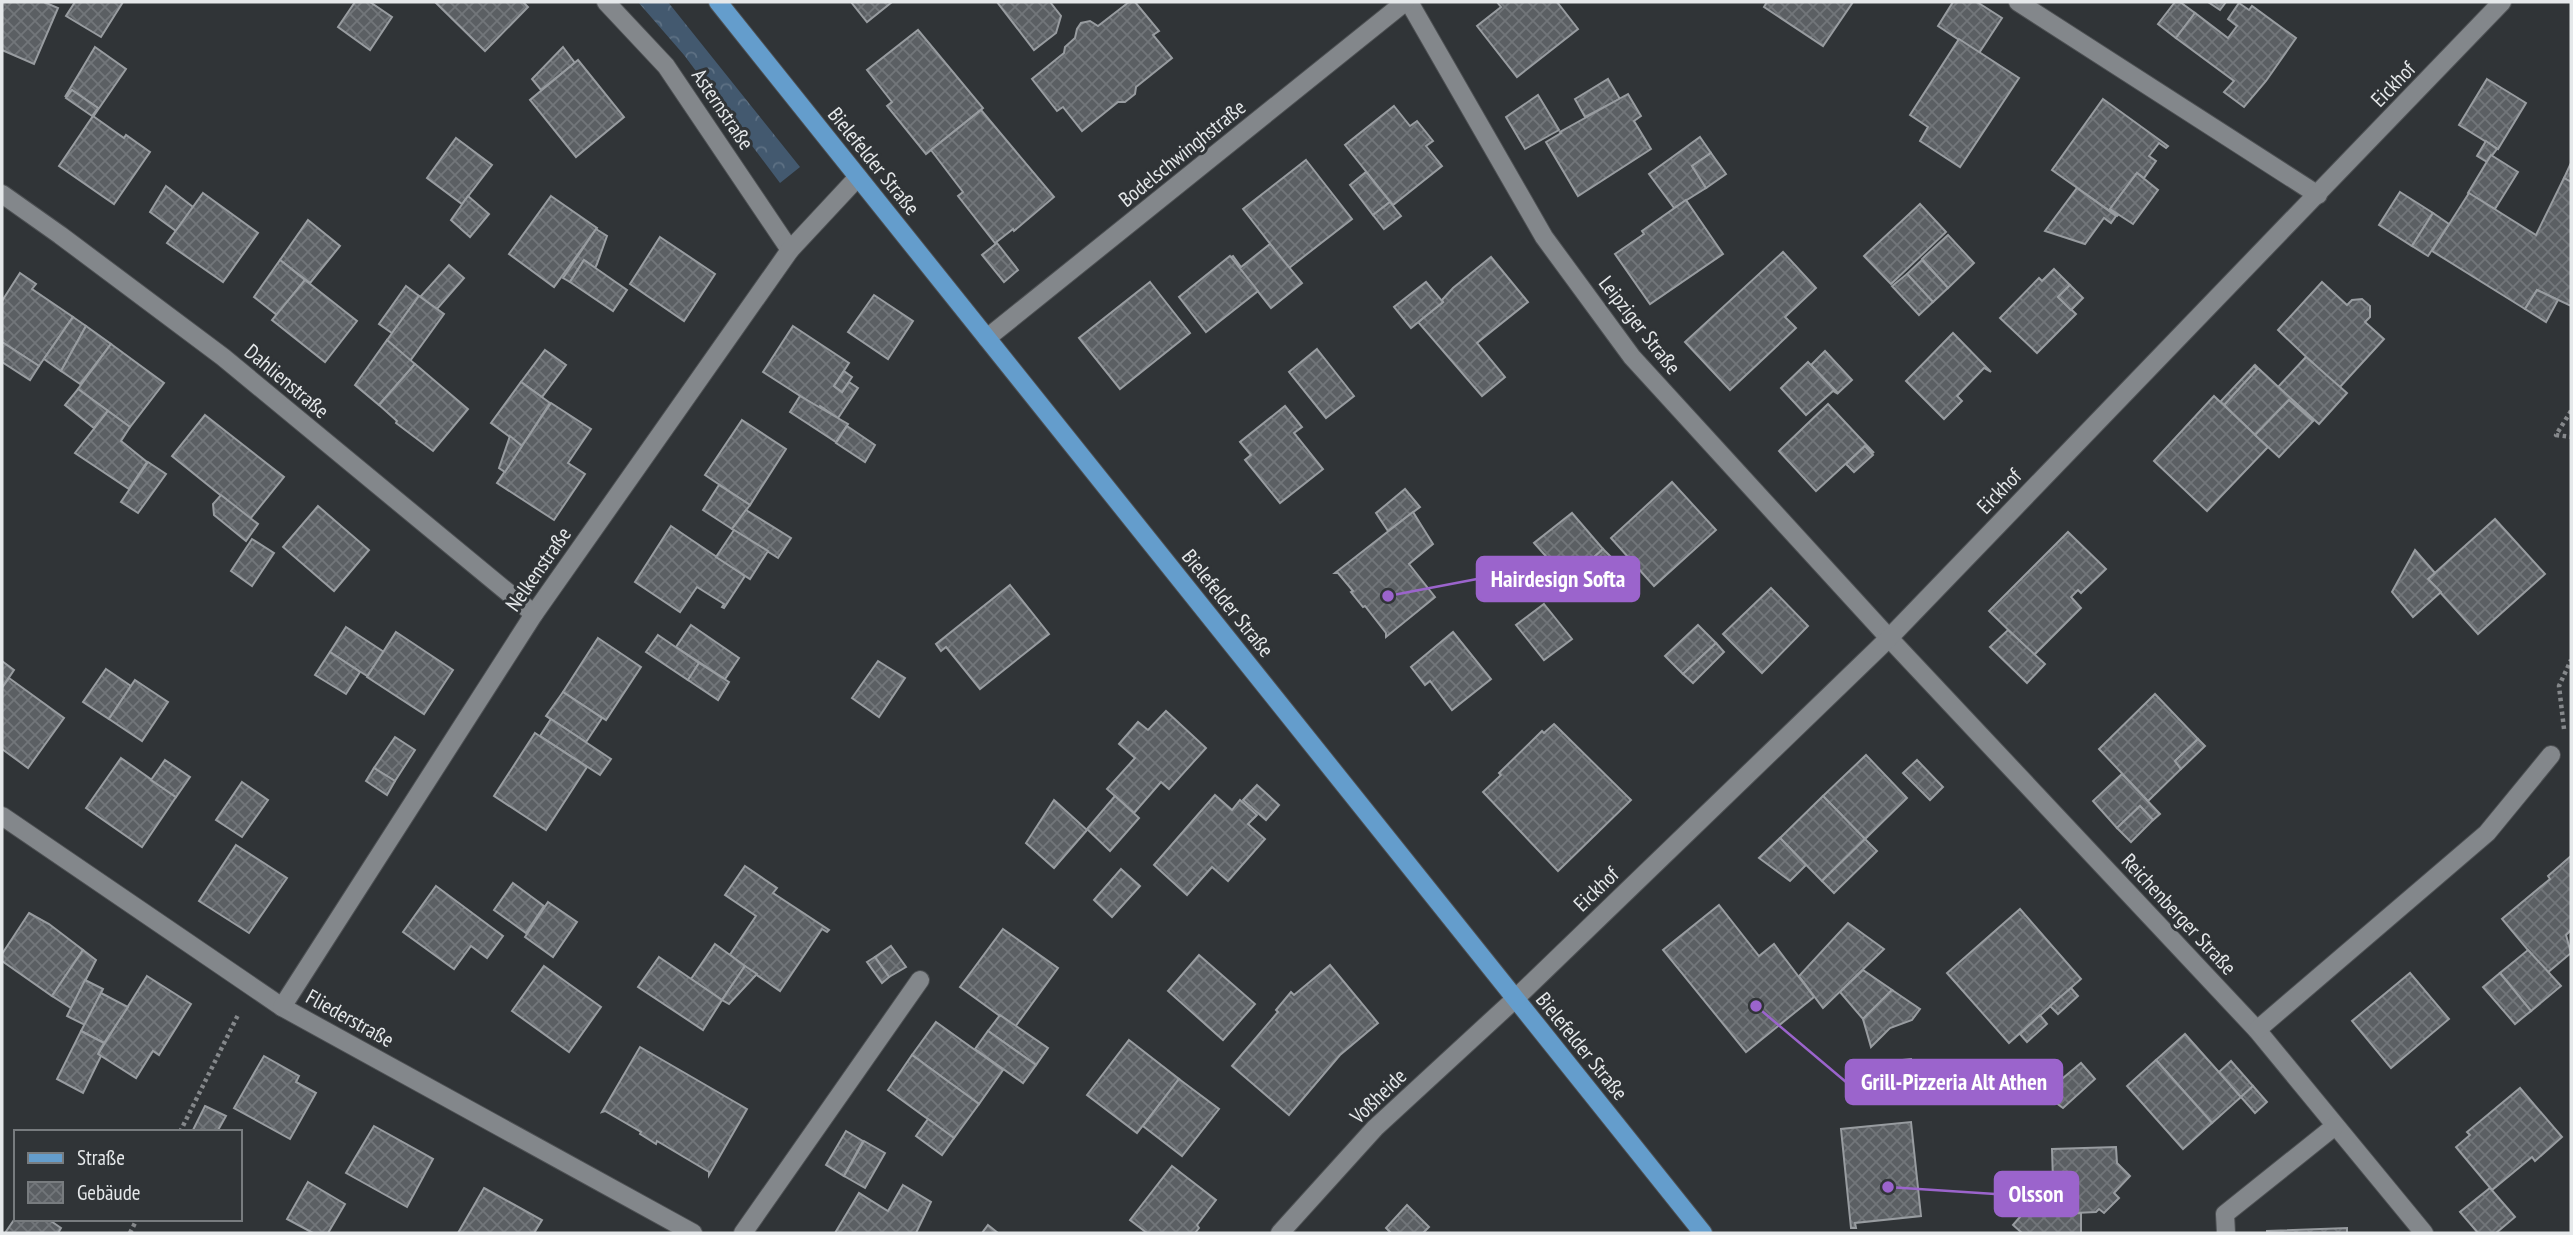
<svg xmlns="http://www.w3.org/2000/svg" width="2573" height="1235" viewBox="0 0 2573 1235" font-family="'PT Sans Narrow',sans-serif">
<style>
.forest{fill:url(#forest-crowns)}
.building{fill:url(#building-cross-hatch);stroke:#989ca0;stroke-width:2}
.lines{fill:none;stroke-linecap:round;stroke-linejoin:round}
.minor-casing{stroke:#4d5053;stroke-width:20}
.major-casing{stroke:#4d5053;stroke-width:20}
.path{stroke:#85888b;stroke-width:4.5;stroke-dasharray:3.5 3.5;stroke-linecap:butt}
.minor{stroke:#83878b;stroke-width:18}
.major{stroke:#649dcc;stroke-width:18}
.labels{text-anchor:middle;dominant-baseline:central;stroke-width:6;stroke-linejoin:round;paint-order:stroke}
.street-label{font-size:21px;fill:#e5e8ea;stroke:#303437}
.leader{fill:none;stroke:#9b64cc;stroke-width:2.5}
.callout-dot{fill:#9b64cc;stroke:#303437;stroke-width:2.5}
.callout{fill:#9b64cc;stroke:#9b64cc;stroke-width:2.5}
.callout-label{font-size:23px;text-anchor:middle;font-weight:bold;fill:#fff}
</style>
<defs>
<pattern id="forest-crowns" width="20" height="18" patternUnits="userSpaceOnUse" patternTransform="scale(1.75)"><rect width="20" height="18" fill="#43596f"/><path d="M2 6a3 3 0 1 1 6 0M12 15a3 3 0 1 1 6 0" fill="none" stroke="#5e7184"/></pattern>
<pattern id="building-cross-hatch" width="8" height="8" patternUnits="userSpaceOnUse" patternTransform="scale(1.75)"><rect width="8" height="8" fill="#5b5f63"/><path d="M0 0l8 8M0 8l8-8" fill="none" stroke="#72767a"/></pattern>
</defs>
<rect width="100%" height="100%" fill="#303437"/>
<path class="forest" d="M638 2H668L800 167 780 183 684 55Z"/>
<g class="building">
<path d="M2 2H44L58 8 34 64 2 50Z"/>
<path d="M75 2H123L101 37 66 16Z"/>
<path d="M355 2H370L392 17 370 50 338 27Z"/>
<path d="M435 2H523L528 7 485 51Z"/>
<path d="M851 2H892L867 22Z"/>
<path d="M997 2H1050L1061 16 1056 33 1034 50Z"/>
<path d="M1129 2H1135L1159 31 1153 35 1172 58 1136 87 1135 94 1125 102H1118L1082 131 1063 107 1057 111 1032 79 1064 53 1065 47 1075 38 1077 29 1081 23 1090 21 1098 26Z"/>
<path d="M1497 2H1557L1578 29 1517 77 1477 26 1501 7Z"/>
<path d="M1767 2H1853L1823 46 1764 7Z"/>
<path d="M1953 2H1977L2002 18 1979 53 1938 26Z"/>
<path d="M2175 2H2180L2195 13 2176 38 2158 24Z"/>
<path d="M2208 2H2226L2220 10Z"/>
<path d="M2239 3 2249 10 2252 6 2296 38 2266 81 2244 107 2224 92 2234 81 2176 38 2195 13 2228 38 2237 26 2228 19Z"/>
<path d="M918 30 983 108 926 154 887 106 892 102 867 70Z"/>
<path d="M1959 39 2019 78 1960 167 1920 141 1928 127 1910 115Z"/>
<path d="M95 47 126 69 93 117 98 108 72 90 65 97Z"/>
<path d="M563 47 575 63 541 90 532 79Z"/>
<path d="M578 60 624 117 576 157 530 100Z"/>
<path d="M1608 79 1620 99 1585 117 1575 99Z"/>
<path d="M2487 79 2526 103 2498 149 2459 125Z"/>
<path d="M72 90 98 108 92 116 66 98Z"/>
<path d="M1628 94 1641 116 1634 121 1651 149 1578 196 1546 142 1561 133 1560 132Z"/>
<path d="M1538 95 1559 130 1525 149 1506 117Z"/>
<path d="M2103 99 2168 146 2166 148 2159 143 2149 156 2156 161 2144 178 2137 173 2110 209 2118 215 2117 216 2052 170Z"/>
<path d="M1394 106 1410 126 1417 121 1433 141 1426 146 1442 166 1393 205 1345 145Z"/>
<path d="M981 110 1054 197 1014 231 1013 229 995 243 958 196 963 192 931 150Z"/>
<path d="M93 116 124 138 126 135 150 152 114 204 59 166Z"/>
<path d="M1700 137 1711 153 1692 166 1706 188 1674 208 1649 174Z"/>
<path d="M456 138 492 165 462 204 427 178Z"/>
<path d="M2486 141 2497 149 2487 162 2477 156Z"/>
<path d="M1711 153 1726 174 1706 188 1692 166Z"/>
<path d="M2491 155 2518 172 2495 209 2468 193Z"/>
<path d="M1306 160 1352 219 1289 268 1243 209Z"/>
<path d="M2571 163V182L2564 178Z"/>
<path d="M1366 172 1390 202 1373 215 1350 185Z"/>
<path d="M2137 173 2158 190 2133 224 2110 209Z"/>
<path d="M2564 178 2571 182V306L2537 290 2525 309 2432 251 2469 193 2536 235Z"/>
<path d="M166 186 193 207 176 231 150 212Z"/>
<path d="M2077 188 2116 216 2111 223 2104 218 2085 244 2045 231Z"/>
<path d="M2400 192 2433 213 2412 246 2379 225Z"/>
<path d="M203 193 258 233 223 282 167 243Z"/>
<path d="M468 196 489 214 470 237 451 220Z"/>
<path d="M551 196 597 228 554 287 509 254Z"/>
<path d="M1686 200 1723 254 1650 304 1615 254 1644 234 1642 231Z"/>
<path d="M1390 202 1401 216 1384 229 1373 215Z"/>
<path d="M1920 204 1946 232 1891 284 1864 256Z"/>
<path d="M2433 213 2449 224 2428 256 2412 246Z"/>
<path d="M308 220 340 246 310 283 280 260Z"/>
<path d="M596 229 607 236 597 264 595 268 584 260 570 282 563 278Z"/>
<path d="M1948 235 1974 263 1948 288 1922 259Z"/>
<path d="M660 237 715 274 684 321 630 284Z"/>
<path d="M997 243 1018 270 1004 282 982 255Z"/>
<path d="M1270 244 1302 283 1271 308 1231 257 1233 256 1241 267Z"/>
<path d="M1783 252 1816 288 1785 317 1796 328 1730 390 1685 342Z"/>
<path d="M1230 256 1258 291 1206 332 1179 297Z"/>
<path d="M1491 257 1528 302 1477 343 1505 377 1482 396 1418 322 1443 302 1442 300 1453 288Z"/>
<path d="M280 260 305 280 277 315 254 297Z"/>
<path d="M584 260 627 290 613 311 570 282Z"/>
<path d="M1922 260 1948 288 1933 302 1907 274Z"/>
<path d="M449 265 464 278 437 309 420 297Z"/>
<path d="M2054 269 2070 285 2058 297 2076 314 2037 353 2000 318 2039 278 2042 281Z"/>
<path d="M20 273 36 284 32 289 73 317 39 366 2 342V301Z"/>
<path d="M1907 274 1933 302 1919 315 1892 286Z"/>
<path d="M305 280 357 321 325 362 272 320Z"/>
<path d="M1150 282 1190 333 1120 389 1079 338Z"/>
<path d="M1426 282 1443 302 1411 328 1394 307Z"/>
<path d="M2322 282 2347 305 2352 300 2362 299 2370 306V317L2365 322 2384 339 2339 388 2278 330Z"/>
<path d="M2070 285 2083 298 2071 310 2058 297Z"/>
<path d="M406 286 419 296 392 333 379 324Z"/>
<path d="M2537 290 2558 300 2546 322 2525 309Z"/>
<path d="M874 295 913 321 888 359 848 332Z"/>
<path d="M419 296 444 314 410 361 387 340Z"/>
<path d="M73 317 86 326 61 371 44 359Z"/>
<path d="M86 326 111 344 80 384 61 371Z"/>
<path d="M793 326 849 363 834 386 842 392 849 382 858 388 838 418 820 406 819 408 763 372Z"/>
<path d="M1953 333 1991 372 1984 368 1957 396 1962 401 1944 419 1906 381Z"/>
<path d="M387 340 415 364 379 405 355 385Z"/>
<path d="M2 342 39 366 30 380 2 362Z"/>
<path d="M111 344 164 383 130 427 78 389Z"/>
<path d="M1317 349 1354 396 1326 418 1289 372Z"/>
<path d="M545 350 566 365 542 397 521 382Z"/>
<path d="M1825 351 1852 380 1838 393 1811 365Z"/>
<path d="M2306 357 2347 393 2319 424 2278 387Z"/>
<path d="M1808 362 1838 394 1833 391 1806 415 1781 388Z"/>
<path d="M415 364 468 409 433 451 396 423 397 421 379 405Z"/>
<path d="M2255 365 2258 368 2314 420 2313 421 2289 400 2255 435 2224 405 2257 369 2254 366Z"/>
<path d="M2254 366 2257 369 2224 405 2220 402Z"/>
<path d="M844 371 852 377 842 392 834 386Z"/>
<path d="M521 382 550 403 522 446 491 423Z"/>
<path d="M78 389 108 411 94 428 65 405Z"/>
<path d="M800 396 848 424 836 442 790 412Z"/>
<path d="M2214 396 2268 447 2207 511 2154 461Z"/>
<path d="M2289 400 2313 421 2279 457 2255 435Z"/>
<path d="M551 403 591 429 568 463 585 474 554 520 497 483Z"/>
<path d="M1828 404 1874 453 1865 446 1816 491 1779 451Z"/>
<path d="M1285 406 1302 427 1294 433 1323 469 1280 503 1245 460 1251 455 1240 442Z"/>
<path d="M108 411 130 427 121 441 147 462 129 489 75 453Z"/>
<path d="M205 415 284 477 250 519 172 456Z"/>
<path d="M742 420 786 449 750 505 705 475Z"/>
<path d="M847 426 875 445 865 462 836 443Z"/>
<path d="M510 436 522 446 505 472 499 468Z"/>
<path d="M1865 446 1873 455 1854 472 1846 464Z"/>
<path d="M148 462 166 474 138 513 121 502Z"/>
<path d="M1672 482 1716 530 1654 586 1611 538Z"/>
<path d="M719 485 750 505 732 529 703 510Z"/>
<path d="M1405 489 1420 507 1388 531 1376 513Z"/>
<path d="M221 495 258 524 246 541 214 515 213 504Z"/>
<path d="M318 506 369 550 334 591 283 547Z"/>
<path d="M746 510 791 538 778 558 732 529Z"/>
<path d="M1413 512 1433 544 1409 564 1435 597 1386 637V633L1365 606 1363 607 1351 592 1353 591 1338 573H1335Z"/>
<path d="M1572 513 1603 549 1568 581 1534 543Z"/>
<path d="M2495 519 2545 574 2478 634 2428 579Z"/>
<path d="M671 526 745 576 724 608 722 607 724 604 697 587 680 612 635 582Z"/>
<path d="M734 530 768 551 750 579 716 557Z"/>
<path d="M2068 532 2106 569 2081 593 2078 590 2071 597 2081 608 2034 655 1989 611Z"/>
<path d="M252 539 274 553 252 586 231 571Z"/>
<path d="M1603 549 1611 557 1575 588 1568 581Z"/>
<path d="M2415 550 2435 573 2428 579 2441 592 2413 617 2392 592Z"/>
<path d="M1010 585 1049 634 980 689 946 647 941 651 936 644Z"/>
<path d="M1771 588 1808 626 1762 673 1723 634Z"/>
<path d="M1544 604 1572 639 1544 660 1516 625Z"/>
<path d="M691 625 739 658 725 679 676 647Z"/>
<path d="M1698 625 1716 643 1683 674 1665 656Z"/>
<path d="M346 627 384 652 367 676 330 652Z"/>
<path d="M2008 630 2045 664 2027 683 1990 647Z"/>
<path d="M396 632 453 670 424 714 367 677Z"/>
<path d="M1453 632 1491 679 1452 710 1430 681 1425 685 1411 667Z"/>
<path d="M658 635 699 663 688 680 646 652Z"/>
<path d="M598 638 641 667 606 720 563 692Z"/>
<path d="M1716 643 1724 652 1693 683 1683 674Z"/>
<path d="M330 652 360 672 346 694 315 675Z"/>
<path d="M2 661 14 670 2 688Z"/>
<path d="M878 661 905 678 879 717 852 698Z"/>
<path d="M699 663 729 682 718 700 688 680Z"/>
<path d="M106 669 131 686 109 719 83 702Z"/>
<path d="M9 678 64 718 28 768 2 749V688Z"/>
<path d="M135 680 168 702 142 741 109 719Z"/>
<path d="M563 692 602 718 586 742 546 716Z"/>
<path d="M2155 694 2198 739 2175 761 2181 769 2148 801 2099 749Z"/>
<path d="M1166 711 1206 748 1169 789 1161 782 1134 813 1107 789 1135 758 1119 744 1138 722 1148 730Z"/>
<path d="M551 719 611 759 600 775 540 736Z"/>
<path d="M1554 724 1631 800 1558 871 1483 792 1501 775 1499 773 1542 731 1544 733Z"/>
<path d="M535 733 587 767 546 830 494 796Z"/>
<path d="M395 737 415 750 395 781 374 768Z"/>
<path d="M2198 739 2205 746 2181 769 2175 761Z"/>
<path d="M1866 755 1907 798 1865 839 1823 796Z"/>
<path d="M121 758 176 797 142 847 86 808Z"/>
<path d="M165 760 190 777 176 797 151 780Z"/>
<path d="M1917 760 1943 787 1930 800 1903 773Z"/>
<path d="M374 768 395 781 387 795 366 781Z"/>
<path d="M2122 774 2160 814 2153 820 2140 806 2117 828 2093 801Z"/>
<path d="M242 782 268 800 242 837 216 820Z"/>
<path d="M1257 785 1279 805 1266 820 1243 800Z"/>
<path d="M1215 795 1232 810 1240 800 1257 815 1248 824 1265 839 1228 881 1212 867 1187 895 1154 865Z"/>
<path d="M1115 796 1139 818 1110 851 1087 829Z"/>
<path d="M1823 796 1865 839 1822 881 1780 838Z"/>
<path d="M1054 800 1087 830 1054 868 1026 843Z"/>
<path d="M2140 806 2153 820 2131 842 2117 828Z"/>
<path d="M1780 838 1806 865 1790 881 1759 858Z"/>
<path d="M1865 839 1877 851 1834 893 1822 881Z"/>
<path d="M236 845 287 878 249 933 199 901Z"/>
<path d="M2571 856V930L2566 935 2571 953 2547 973 2502 919 2550 879 2548 876Z"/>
<path d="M745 866 777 888 773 893 829 930 827 932 822 929 780 991 729 956 756 916 725 895Z"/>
<path d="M1121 869 1140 886 1112 917 1094 900Z"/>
<path d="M513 883 544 906 526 933 494 910Z"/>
<path d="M436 886 503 936 487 958 471 946 454 969 403 932Z"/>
<path d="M548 902 577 922 553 957 525 937Z"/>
<path d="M1719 905 1759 956 1774 944 1814 997 1746 1052 1663 950Z"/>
<path d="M2020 909 2081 979 2009 1043 1947 973Z"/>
<path d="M29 913 49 924 83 950 52 996 2 961V954Z"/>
<path d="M1848 923 1884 949 1823 1008 1799 976Z"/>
<path d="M1003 929 1058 968 1015 1027 960 987Z"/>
<path d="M715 944 745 966 722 1000 691 979Z"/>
<path d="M891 946 906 967 889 977 875 957Z"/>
<path d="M83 950 96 960 71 1008 52 996Z"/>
<path d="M2528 950 2561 986 2531 1011 2500 973Z"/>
<path d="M1199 955 1255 1004 1223 1040 1168 991Z"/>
<path d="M659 957 722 1000 703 1030 638 987Z"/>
<path d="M875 957 889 977 882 983 867 962Z"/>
<path d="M1330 965 1378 1023 1340 1055 1289 1115 1232 1066 1278 1012 1276 1010 1291 992 1294 995Z"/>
<path d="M544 966 601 1007 569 1052 512 1011Z"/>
<path d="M745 966 757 974 729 1004 722 1000Z"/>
<path d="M1863 970 1892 990 1863 1019 1840 992Z"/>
<path d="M2410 973 2449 1019 2391 1068 2352 1021Z"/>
<path d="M2500 973 2531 1011 2515 1024 2483 987Z"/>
<path d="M147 976 191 1004 159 1055 153 1051 136 1078 98 1054Z"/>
<path d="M85 980 103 989 85 1025 67 1016Z"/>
<path d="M2071 988 2078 996 2058 1014 2050 1006Z"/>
<path d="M1892 990 1920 1009 1912 1020 1890 1028 1871 1047 1863 1019Z"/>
<path d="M101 993 128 1007 104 1043 81 1031Z"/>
<path d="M1000 1015 1048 1048 1036 1065 988 1031Z"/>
<path d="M2040 1015 2047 1024 2027 1042 2020 1034Z"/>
<path d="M936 1022 1003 1070 979 1104 912 1055Z"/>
<path d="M81 1031 104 1043 98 1054 101 1056 83 1093 57 1079Z"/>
<path d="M988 1031 1036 1065 1023 1083 975 1049Z"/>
<path d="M2185 1034 2241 1097 2212 1123 2156 1060Z"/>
<path d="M1129 1040 1179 1079 1137 1133 1087 1095Z"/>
<path d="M640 1047 747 1109 709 1175V1172L657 1141 656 1144 640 1134 641 1132 605 1111 602 1112Z"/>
<path d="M912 1055 979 1104 954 1138 888 1090Z"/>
<path d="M264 1056 299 1076 296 1082 316 1093 290 1139 234 1108Z"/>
<path d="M1911 1059 1915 1095 1879 1099 1874 1063Z"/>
<path d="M2156 1060 2212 1123 2183 1149 2127 1086Z"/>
<path d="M2231 1061 2253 1086 2241 1097 2219 1072Z"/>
<path d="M2081 1063 2095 1079 2063 1108 2044 1094Z"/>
<path d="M1179 1079 1219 1109 1182 1156 1143 1126Z"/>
<path d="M2253 1086 2267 1102 2255 1113 2241 1097Z"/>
<path d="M2520 1088 2562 1137 2535 1161 2532 1157 2492 1190 2456 1147 2470 1135 2467 1132Z"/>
<path d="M205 1106 226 1116 217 1132H192Z"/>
<path d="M928 1119 954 1138 942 1155 916 1136Z"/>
<path d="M1911 1122 1921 1216 1855 1223 1856 1228H1851L1841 1129Z"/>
<path d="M374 1126 433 1159 407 1207 346 1173Z"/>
<path d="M846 1131 863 1141 844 1176 826 1165Z"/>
<path d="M864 1141 885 1153 865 1188 844 1176Z"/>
<path d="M2116 1147 2117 1163 2130 1176 2114 1193 2119 1198 2104 1213 2099 1209 2096 1212 2054 1214 2052 1149Z"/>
<path d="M1172 1166 1216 1200 1197 1225 1199 1228 1195 1233H1147L1130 1220Z"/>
<path d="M308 1182 345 1204 328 1233H313L287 1219Z"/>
<path d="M903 1185 931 1202 916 1233H835L859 1193 888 1211Z"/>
<path d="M484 1188 542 1220 534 1233H458Z"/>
<path d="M2490 1188 2515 1217 2496 1233H2478L2460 1212Z"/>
<path d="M2054 1201V1214L2081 1213V1233H2022L2013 1225 2033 1202Z"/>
<path d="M1407 1205 1429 1227 1423 1233H1391L1386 1228Z"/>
<path d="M16 1217V1219H48L61 1228 58 1233H5Z"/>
<path d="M988 1225 998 1233H982Z"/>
<path d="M2347 1228V1233H2267V1231Z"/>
</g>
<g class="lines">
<defs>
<g id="minor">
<path d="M606 2 666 66 790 250"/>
<path d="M1409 2 1544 237 1632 357 1889 638 2257 1030 2424 1233"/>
<path d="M2018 2 2318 195"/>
<path d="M2 194 60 235 223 357 534 614"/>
<path d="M987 338 1405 2"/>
<path d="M2 816 282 1007 693 1233"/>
<path d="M282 1007 534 614 790 250 858 177"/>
<path d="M2257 1030 2487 833 2551 755"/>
<path d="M743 1233 920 980"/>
<path d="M1280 1233 1375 1128 1515 999 1889 638 2502 2"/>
<path d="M2226 1233 2225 1214 2335 1126"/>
</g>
<path id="major" d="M718 2 1703 1233"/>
</defs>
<use href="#minor" class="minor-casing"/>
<use href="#major" class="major-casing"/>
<g class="path">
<path d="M2571 411 2556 435 2571 437"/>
<path d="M2564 729 2559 686 2571 660"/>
<path d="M180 1132 239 1013"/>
<path d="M130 1233 137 1219"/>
</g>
<use href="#minor" class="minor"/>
<use href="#major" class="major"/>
</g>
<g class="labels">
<g class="street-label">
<text transform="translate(2393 84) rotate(-46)">Eickhof</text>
<text transform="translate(723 109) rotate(56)">Asternstraße</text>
<text transform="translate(1182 153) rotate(-39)">Bodelschwinghstraße</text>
<text transform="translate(874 161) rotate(51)">Bielefelder Straße</text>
<text transform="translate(1640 325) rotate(52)">Leipziger Straße</text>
<text transform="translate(287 381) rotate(40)">Dahlienstraße</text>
<text transform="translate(1999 491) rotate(-46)">Eickhof</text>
<text transform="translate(538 569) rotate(-55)">Nelkenstraße</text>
<text transform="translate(1228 603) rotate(51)">Bielefelder Straße</text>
<text transform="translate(1596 889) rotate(-44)">Eickhof</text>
<text transform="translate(2179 914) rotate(47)">Reichenberger Straße</text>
<text transform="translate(350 1018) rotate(29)">Fliederstraße</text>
<text transform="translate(1582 1046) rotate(51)">Bielefelder Straße</text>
<text transform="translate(1378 1096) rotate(-44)">Voßheide</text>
</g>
</g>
<path class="leader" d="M1388 596L1477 579M1756 1006L1846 1082M1888 1187L1995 1194"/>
<g class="callout-dot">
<circle cx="1388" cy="596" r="7"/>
<circle cx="1756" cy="1006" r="7"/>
<circle cx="1888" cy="1187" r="7"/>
</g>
<g class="callout">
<rect x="1477" y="557" width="162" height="44" rx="7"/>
<rect x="1846" y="1060" width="216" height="44" rx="7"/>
<rect x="1995" y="1172" width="83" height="44" rx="7"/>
</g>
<g class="callout-label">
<text x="1558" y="587">Hairdesign Softa</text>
<text x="1954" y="1090">Grill-Pizzeria Alt Athen</text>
<text x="2036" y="1202">Olsson</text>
</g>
<rect width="2573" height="1235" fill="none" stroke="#e5e8ea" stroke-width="7"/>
<rect x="14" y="1130" width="228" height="91" fill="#303437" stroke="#787c7f" stroke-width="2"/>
<rect x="28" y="1153" width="35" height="10" fill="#649dcc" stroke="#787c7f" stroke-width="2"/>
<text x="77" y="1165" font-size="21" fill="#e5e8ea">Straße</text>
<rect x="28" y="1182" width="35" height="21" fill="url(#building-cross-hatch)" stroke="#787c7f" stroke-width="2"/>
<text x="77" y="1200" font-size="21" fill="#e5e8ea">Gebäude</text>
</svg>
